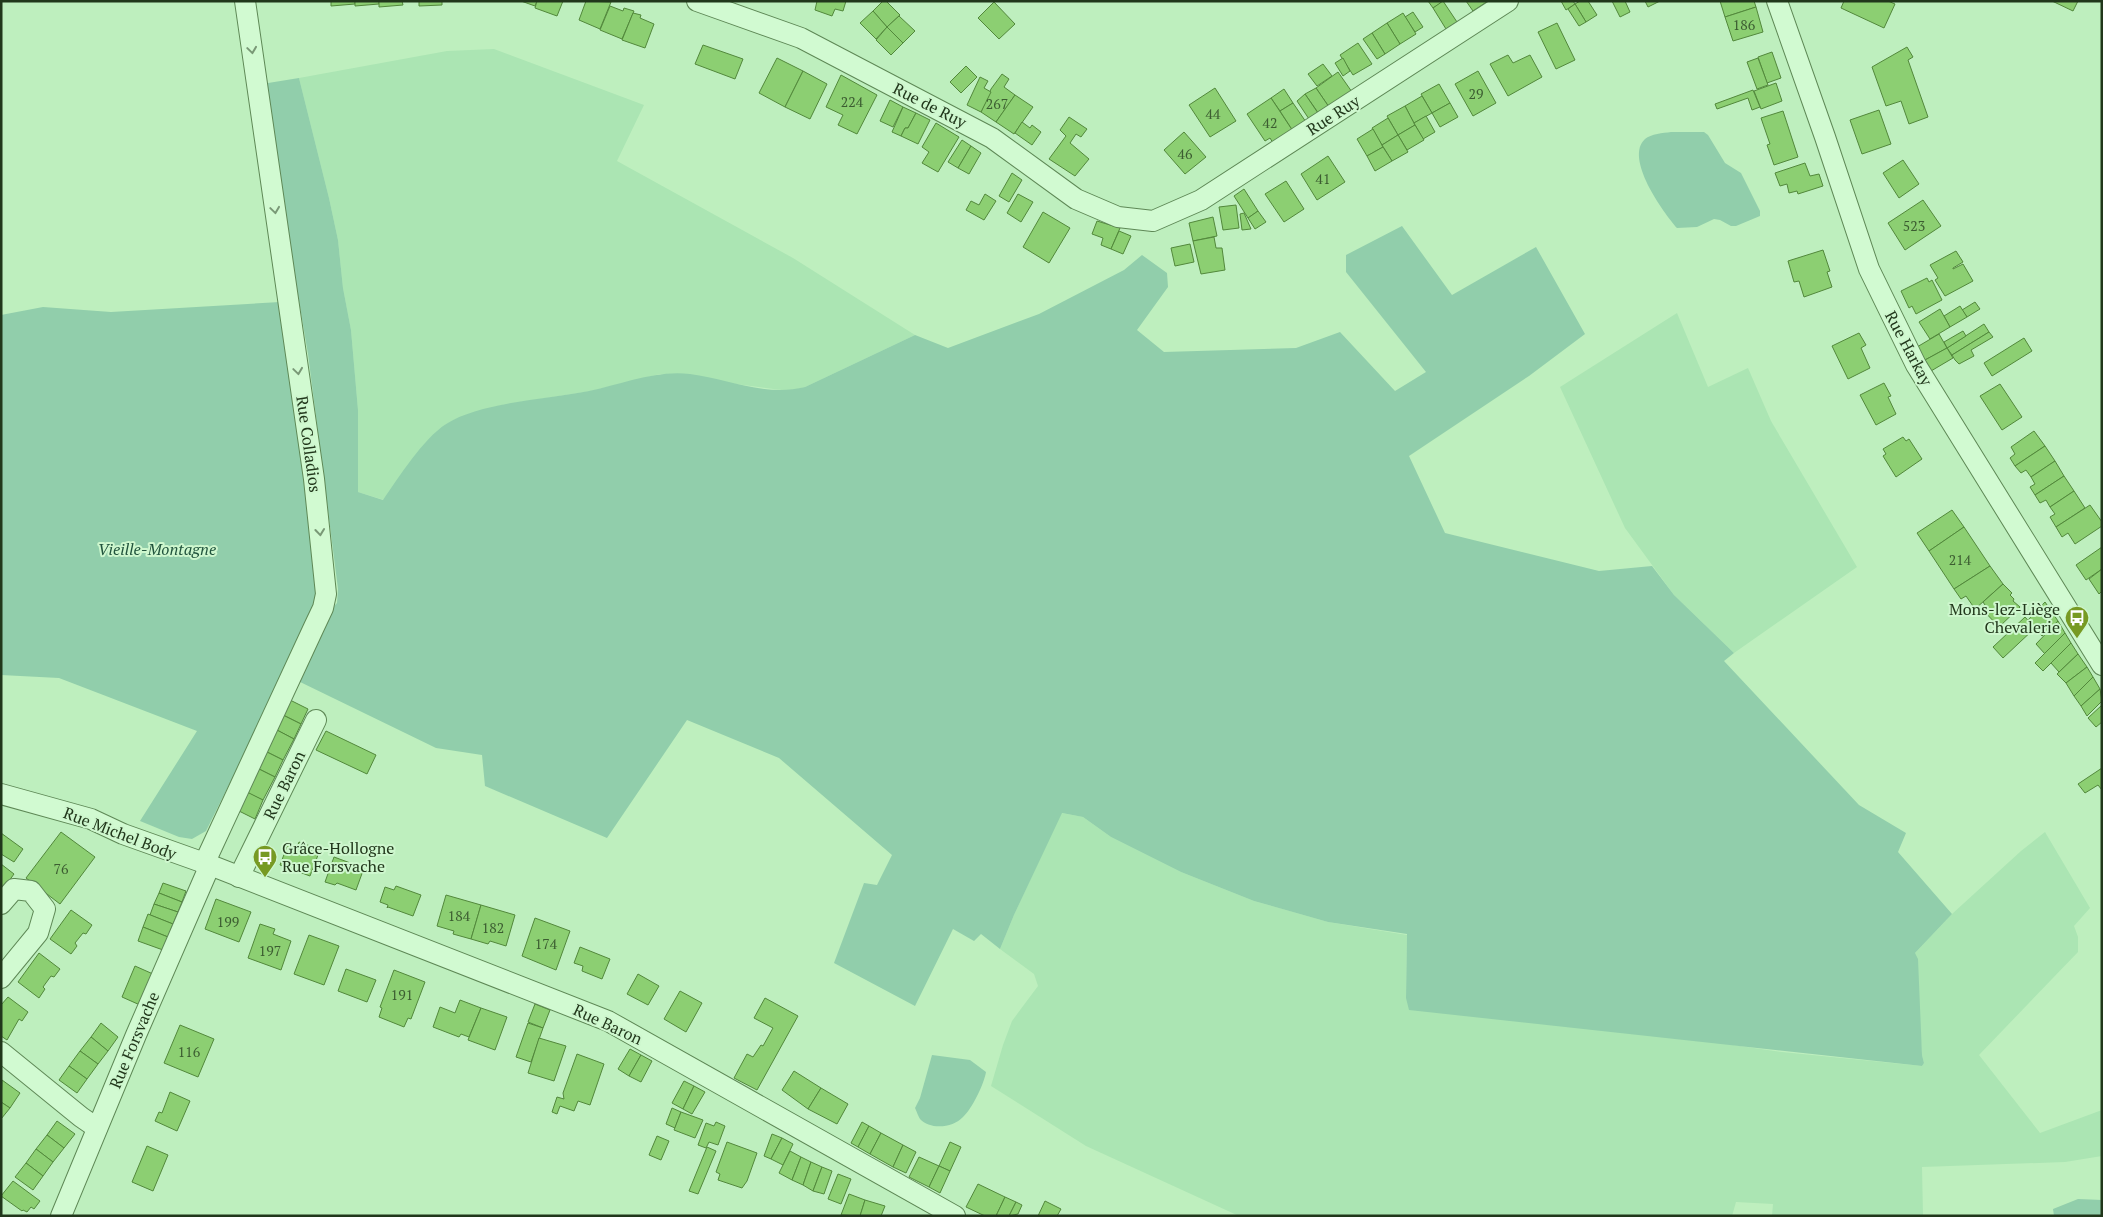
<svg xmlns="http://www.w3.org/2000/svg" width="2103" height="1217" viewBox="0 0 2103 1217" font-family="'PT Serif',serif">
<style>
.farmland{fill:#abe5b3}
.green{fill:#91ceab}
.building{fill:#8ccf72;stroke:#52883b}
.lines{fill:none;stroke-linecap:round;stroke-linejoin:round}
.minor-casing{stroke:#5e8856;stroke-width:22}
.minor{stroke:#d1fad1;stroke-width:20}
.oneway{stroke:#799876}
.labels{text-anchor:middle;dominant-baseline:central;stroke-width:4;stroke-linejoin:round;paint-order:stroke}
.number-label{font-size:14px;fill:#3c5d31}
.street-label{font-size:16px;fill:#21371b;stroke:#cef7ce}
.park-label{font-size:16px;font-style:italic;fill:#21543d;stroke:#cef7ce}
.poi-label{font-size:16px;fill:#21371b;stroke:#cef7ce;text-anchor:end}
</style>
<rect width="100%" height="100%" fill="#beefbe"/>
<g class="farmland">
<path d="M494 49 644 105 617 161 793 258 915 335 805 387 789 391 660 374 591 391 502 405 470 414 446 424 425 444 384 500 358 492V410L351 330 343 288 338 240 329 198 299 78 447 51Z"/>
<path d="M1677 313 1708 387 1748 368 1771 421 1857 567 1734 653 1674 595 1625 528 1560 387Z"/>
<path d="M1061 813 1083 817 1111 837 1181 872 1254 901 1328 922 1407 935 1406 998 1782 1052 1922 1066 1924 1063 1922 1055 1915 953 1952 914 2021 851 2045 832 2090 908 2074 926 2078 937V952L1979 1055 2040 1133 2102 1110V1156L2065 1162 1922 1167 1923 1216H1772L1773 1204 1736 1202 1732 1216H1239L1086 1146 991 1086 1003 1045 1012 1021 1038 986 1034 974 1000 949 1014 915Z"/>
</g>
<g class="green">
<path d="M299 78 329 198 338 240 343 288 351 330 358 410V492L383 500C399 477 423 439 446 424 480 402 549 399 589 391 623 384 655 370 690 374 728 379 766 397 805 387L915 335 948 348 1039 314 1124 270 1142 255 1167 273 1168 287 1137 330 1164 352 1296 348 1340 332 1395 391 1426 372 1346 272V255L1402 226 1452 295 1536 247 1585 334 1529 376 1409 456 1445 533 1599 571 1652 566 1674 595 1734 653 1724 661 1859 805 1906 833 1898 852 1952 914 1915 953 1918 959 1922 1055 1924 1063 1922 1066 1409 1010 1406 998 1407 934 1328 922 1254 901 1181 872 1111 837 1083 817 1062 813 1014 915 1000 949 981 934 974 941 953 929 915 1006 834 963 864 883 877 885 892 855 779 758 687 720 607 838 485 786 482 755 436 748 296 680 329 611 337 603 338 589 308 354 262 84Z"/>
<path d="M1671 132H1704L1708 135 1725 163 1741 173 1760 211V216L1736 226H1731L1720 220 1714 219 1697 227 1677 228C1663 212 1624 158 1645 139 1651 134 1663 133 1671 132Z"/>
<path d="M280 302 319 583 310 622 206 831 192 839 179 837 140 821 197 731 59 678 1 675V315L43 307 111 312Z"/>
<path d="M932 1055 970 1060 986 1072C984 1084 972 1109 963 1117 953 1128 930 1130 920 1119 918 1116 917 1112 915 1108L920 1098Z"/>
<path d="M2078 1199 2102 1200V1216H2054L2053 1209Z"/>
</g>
<g class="building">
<path d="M331 1H355V4L331 6Z"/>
<path d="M355 1H379V4L355 6Z"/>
<path d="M379 1H402L403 5 379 7Z"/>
<path d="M419 1H442V5L419 6Z"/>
<path d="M521 1H537L535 6Z"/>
<path d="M537 1H563L557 16 535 8Z"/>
<path d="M586 1 611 2 600 29 579 20Z"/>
<path d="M817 1H846L843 11 835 9 832 16 815 10Z"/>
<path d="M883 1H886L900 15 887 27 873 11Z"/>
<path d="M1428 1H1439L1441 3 1433 8Z"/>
<path d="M1443 1 1457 22 1446 29 1433 8Z"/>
<path d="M1466 1H1488L1473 11Z"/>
<path d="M1561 1H1573L1575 4 1566 10Z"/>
<path d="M1580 1H1588L1597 15 1586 22 1575 4Z"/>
<path d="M1612 1H1625L1630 12 1620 17Z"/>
<path d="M1645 1H1660L1648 7Z"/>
<path d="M1720 1H1754L1756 7 1725 17Z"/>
<path d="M1844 1H1888L1895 4 1884 28 1841 8Z"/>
<path d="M2052 1H2078L2073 11Z"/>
<path d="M994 2 1015 24 999 39 978 18Z"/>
<path d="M1575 4 1586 22 1579 26 1568 9Z"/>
<path d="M610 6 623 11 624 8 634 11 622 39 600 30Z"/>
<path d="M1756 7 1763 32 1733 41 1725 17Z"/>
<path d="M873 11 887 27 876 39 860 23Z"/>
<path d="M1413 12 1423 27 1415 32 1405 17Z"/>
<path d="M633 13 641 15 640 18 654 24 645 48 622 40Z"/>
<path d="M1403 13 1416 34 1400 44 1387 23Z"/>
<path d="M899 16 915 31 903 43 887 27Z"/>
<path d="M1387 23 1400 44 1385 54 1372 33Z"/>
<path d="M1557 23 1575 60 1556 69 1538 32Z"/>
<path d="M887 27 903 43 891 55 876 40Z"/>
<path d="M1372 33 1385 54 1377 59 1363 39Z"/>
<path d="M1358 43 1372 64 1353 75 1340 55Z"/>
<path d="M703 45 743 59 735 79 695 64Z"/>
<path d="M1907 47 1913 57 1908 60 1928 117 1909 124 1901 101 1886 106 1872 67Z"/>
<path d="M1772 52 1781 78 1767 83 1758 57Z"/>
<path d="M1508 55 1513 63 1530 55 1542 77 1508 96 1490 64Z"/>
<path d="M777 58 803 71 785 107 759 93Z"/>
<path d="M1343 58 1350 71 1343 76 1335 63Z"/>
<path d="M1758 58 1768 85 1757 89 1747 62Z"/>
<path d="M1323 64 1332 76 1317 86 1308 74Z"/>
<path d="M966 66 977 77 961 93 950 82Z"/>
<path d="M803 71 827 84 810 119 785 107Z"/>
<path d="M1478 71 1496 103 1473 116 1455 84Z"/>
<path d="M1338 72 1352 92 1329 107 1316 88Z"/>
<path d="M1002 74 1009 79 1004 87 1015 95 996 122 981 112 991 89Z"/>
<path d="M841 75 877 95 857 134 838 125 843 115 826 107Z"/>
<path d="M980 77 988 81 984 88 991 92 981 112 967 105Z"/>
<path d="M1776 83 1782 101 1761 109 1754 91Z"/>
<path d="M1439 84 1450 103 1432 113 1421 94Z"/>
<path d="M1215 88 1236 121 1210 137 1189 105Z"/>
<path d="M1316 88 1329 107 1319 114 1305 94Z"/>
<path d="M1284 89 1293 103 1280 111 1271 98Z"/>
<path d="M1753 90 1760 107 1752 110 1748 98 1717 109 1715 104Z"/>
<path d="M1305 94 1318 113 1309 119 1297 101Z"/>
<path d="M1015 95 1033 107 1014 134 996 122Z"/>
<path d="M1422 96 1432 113 1414 123 1405 106Z"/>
<path d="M1271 98 1293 131 1273 143 1270 138 1265 141 1247 114Z"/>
<path d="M890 100 903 107 893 127 880 121Z"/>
<path d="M1293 103 1306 122 1293 131 1280 111Z"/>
<path d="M1450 103 1458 117 1440 127 1432 113Z"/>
<path d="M1405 106 1415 125 1398 135 1387 116Z"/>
<path d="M903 107 916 113 908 128H905L901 136 892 132Z"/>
<path d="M1879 110 1891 144 1862 154 1850 120Z"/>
<path d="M1783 111 1798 157 1774 165 1767 145 1770 144 1761 118Z"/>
<path d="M916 113 930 120 918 144 901 136 905 128H908Z"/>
<path d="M1426 116 1435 132 1423 139 1414 123Z"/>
<path d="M1069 117 1087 129 1081 137 1076 134 1070 143 1089 159 1075 176 1049 159 1066 136 1060 130Z"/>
<path d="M1388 118 1398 135 1382 145 1372 128Z"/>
<path d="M1022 122 1030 128 1032 125 1041 132 1032 145 1015 133Z"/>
<path d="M936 123 959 137 938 172 922 163 929 152 922 147Z"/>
<path d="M1415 125 1424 140 1407 150 1398 135Z"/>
<path d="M1373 129 1383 147 1367 156 1357 139Z"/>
<path d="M1184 132 1206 157 1185 174 1164 150Z"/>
<path d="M1398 135 1408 152 1392 161 1382 145Z"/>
<path d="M962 140 971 146 958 168 948 162Z"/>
<path d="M971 146 981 153 969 174 958 168Z"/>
<path d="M1383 147 1392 161 1375 171 1367 156Z"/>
<path d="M1328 156 1345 182 1317 200 1301 174Z"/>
<path d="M1903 160 1919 184 1899 198 1883 173Z"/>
<path d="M1805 163 1810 176 1819 174 1823 186 1798 194 1797 191 1789 193 1787 184 1780 186 1775 173Z"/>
<path d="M1012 173 1022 180 1009 202 999 196Z"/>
<path d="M1286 181 1304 209 1284 222 1265 194Z"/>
<path d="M1244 189 1258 211 1248 218 1234 196Z"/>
<path d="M985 194 996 201 984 220 966 210 971 201 979 205Z"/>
<path d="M1018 194 1033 202 1021 222 1007 213Z"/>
<path d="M1923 200 1941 226 1905 250 1888 223Z"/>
<path d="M1236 205 1239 228 1223 230 1219 207Z"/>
<path d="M1258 211 1266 222 1255 229 1248 218Z"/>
<path d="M1043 212 1070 228 1049 263 1023 247Z"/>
<path d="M1244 213 1251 229 1242 230 1240 214Z"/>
<path d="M1213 217 1217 236 1193 241 1189 223Z"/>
<path d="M1097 221 1120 228 1111 249 1101 245 1103 238 1092 234Z"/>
<path d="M1119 231 1131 236 1123 254 1111 249Z"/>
<path d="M1214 237 1216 248H1222L1225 270 1201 274 1193 241Z"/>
<path d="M1190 244 1194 262 1175 266 1171 248Z"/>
<path d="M1823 250 1830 271 1827 272 1832 287 1804 297 1799 281 1794 282 1788 261Z"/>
<path d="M1956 251 1963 262 1953 268V269L1963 264 1973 281 1945 296 1935 280 1938 278 1930 265Z"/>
<path d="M1927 278 1929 282 1932 280 1942 300 1916 314 1912 306 1909 308 1901 291Z"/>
<path d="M1975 302 1980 309 1967 317 1962 310Z"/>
<path d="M1960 306 1967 317 1950 327 1944 316Z"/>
<path d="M1940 309 1950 327 1930 339 1919 322Z"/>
<path d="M1984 324 1989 332 1952 355 1947 348Z"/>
<path d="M1963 331 1966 336 1947 348 1944 342Z"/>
<path d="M1989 332 1993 337 1971 350 1974 356 1959 364 1955 360 1952 355Z"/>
<path d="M1859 333 1866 345 1861 348 1870 368 1848 379 1832 346Z"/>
<path d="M1939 334 1947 348 1925 360 1917 347Z"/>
<path d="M2024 338 2032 351 1992 376 1984 363Z"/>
<path d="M1947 348 1953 358 1931 371 1925 360Z"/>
<path d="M1884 383 1891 396 1888 397 1896 414 1876 425 1860 395Z"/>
<path d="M2000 384 2022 417 2002 430 1980 396Z"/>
<path d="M2034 431 2045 446 2015 466 2010 458 2015 454 2011 447Z"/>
<path d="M1903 437 1906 441 1909 439 1922 459 1896 477 1883 456 1886 454 1883 449Z"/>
<path d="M2045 446 2055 461 2031 477 2026 470 2021 473 2015 466Z"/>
<path d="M2055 461 2064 476 2035 495 2030 487 2035 484 2031 477Z"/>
<path d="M2064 476 2074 491 2050 507 2046 500 2040 503 2035 495Z"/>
<path d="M2074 491 2085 508 2056 527 2050 517 2055 514 2050 507Z"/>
<path d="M2090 505 2102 522V526L2075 544 2068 533 2062 537 2056 527Z"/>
<path d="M1952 510 1964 527 1929 551 1917 533Z"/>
<path d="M1964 527 1990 566 1954 589 1929 551Z"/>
<path d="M2102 547V569L2086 580 2076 565Z"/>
<path d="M1990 566 2003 584 1975 609 1966 596 1961 599 1954 589Z"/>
<path d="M2102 569V591L2099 594 2089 579Z"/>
<path d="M2003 584 2012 593 2010 595 2014 599 2013 601 2020 607 1999 627 1981 608 1985 605 1983 602Z"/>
<path d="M2045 602 2058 621 2042 636 2028 620Z"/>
<path d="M2025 617 2035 628 2003 658 1993 647Z"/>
<path d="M2058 621 2065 633 2045 654 2036 644Z"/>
<path d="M2065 633 2071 643 2043 671 2035 663Z"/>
<path d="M2071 643 2078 654 2059 672 2051 663Z"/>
<path d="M2078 654 2087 667 2066 683 2057 674Z"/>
<path d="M2087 667 2093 677 2074 696 2066 683Z"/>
<path d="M2093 677 2100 689 2081 706 2074 696Z"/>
<path d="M2100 689 2102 701 2087 716 2081 706Z"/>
<path d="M290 700 308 709 301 724 283 715Z"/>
<path d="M2102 705V722L2096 727 2088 718Z"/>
<path d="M283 715 301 724 294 739 275 729Z"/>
<path d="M275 729 294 739 283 760 265 751Z"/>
<path d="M326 731 376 755 367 774 316 750Z"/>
<path d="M265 751 283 760 275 777 257 768Z"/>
<path d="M257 768 275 777 263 800 245 792Z"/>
<path d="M2102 768V790L2098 785 2085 793 2078 784Z"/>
<path d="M247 792 263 800 255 819 239 811Z"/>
<path d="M61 832 95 857 60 904 26 878Z"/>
<path d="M1 833 23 849 14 862 1 854Z"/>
<path d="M299 842 313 847 311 852 318 855 310 876 280 865 288 844 297 847Z"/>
<path d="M334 857 364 868 356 890 337 883 335 885 325 882Z"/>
<path d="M1 864 14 874 1 892Z"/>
<path d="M163 883 186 891 182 902 159 893Z"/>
<path d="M396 886 421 895 413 916 388 907 387 908 388 905 380 902 385 887 394 890Z"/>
<path d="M159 893 182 902 178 912 154 904Z"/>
<path d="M446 895 481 905 471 939 453 934 454 931 437 926Z"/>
<path d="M216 899 251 912 239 942 205 929Z"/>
<path d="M154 904 178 912 173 924 150 915Z"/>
<path d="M481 905 515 915 506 946 490 941 488 944 471 939Z"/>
<path d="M71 910 92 925 86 934 83 933 75 943 77 946 71 954 50 939Z"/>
<path d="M148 914 173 924 168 937 143 927Z"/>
<path d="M535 918 570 931 556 970 522 956Z"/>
<path d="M260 924 275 929 273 934 291 941 281 970 248 958Z"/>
<path d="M143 927 168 937 163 950 138 941Z"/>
<path d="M309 935 339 946 324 985 294 974Z"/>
<path d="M580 947 610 959 602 979 582 971 583 966 574 963Z"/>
<path d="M39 953 60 969 54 977 51 976 43 987 45 989 39 998 18 982Z"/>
<path d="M135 966 153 974 140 1005 122 997Z"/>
<path d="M346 969 376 980 367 1002 338 991Z"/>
<path d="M394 970 425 982 411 1019 408 1018 404 1027 379 1017 382 1008 380 1007Z"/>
<path d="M638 974 659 986 648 1005 627 994Z"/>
<path d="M680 991 702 1003 686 1032 664 1019Z"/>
<path d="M8 997 28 1012 22 1021 19 1019 7 1040 1 1036V1005Z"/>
<path d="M765 998 798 1016 757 1090 734 1078 747 1054 753 1057 761 1045 763 1046 773 1028 754 1018Z"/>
<path d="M460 1000 481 1008 469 1037 461 1034 459 1037 433 1027 440 1007 455 1013Z"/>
<path d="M535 1004 550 1010 543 1028 528 1022Z"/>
<path d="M481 1008 507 1017 495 1050 468 1040Z"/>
<path d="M101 1023 118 1037 108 1051 91 1037Z"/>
<path d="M528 1023 543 1028 531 1062 516 1057Z"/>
<path d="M180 1025 214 1039 198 1077 164 1063Z"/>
<path d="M91 1037 108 1051 98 1064 80 1051Z"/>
<path d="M539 1038 566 1046 554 1081 528 1073Z"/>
<path d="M630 1049 641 1055 629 1076 618 1069Z"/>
<path d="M80 1051 98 1064 87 1079 69 1066Z"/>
<path d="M577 1054 604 1064 590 1105 578 1101 574 1111 560 1106 557 1114 552 1112 557 1097 564 1099 563 1093Z"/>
<path d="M641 1055 652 1061 641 1082 629 1076Z"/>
<path d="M69 1066 87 1079 77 1093 59 1080Z"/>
<path d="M794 1071 821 1088 808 1109 782 1090Z"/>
<path d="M2 1080 20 1093 10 1108 1 1102Z"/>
<path d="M684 1081 694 1086 683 1109 672 1103Z"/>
<path d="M694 1086 705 1092 692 1114 683 1109Z"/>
<path d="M821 1088 848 1104 837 1124 808 1109Z"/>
<path d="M170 1092 190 1101 177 1131 155 1121 159 1112 162 1113Z"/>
<path d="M1 1102 10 1108 1 1119Z"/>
<path d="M672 1108 681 1112 675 1128 666 1124Z"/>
<path d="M681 1112 703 1120 695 1138 674 1130Z"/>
<path d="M57 1121 75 1134 64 1148 47 1135Z"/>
<path d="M716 1122 725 1126 718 1145 709 1142 706 1148 698 1145 706 1123 714 1126Z"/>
<path d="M862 1122 869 1126 858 1147 851 1143Z"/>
<path d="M869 1126 881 1133 870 1154 858 1147Z"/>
<path d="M881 1133 903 1145 893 1167 870 1154Z"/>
<path d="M772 1134 782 1138 771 1159 764 1156Z"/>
<path d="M47 1135 64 1148 53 1162 36 1149Z"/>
<path d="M657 1136 669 1141 661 1160 649 1155Z"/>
<path d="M782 1138 793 1144 783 1165 771 1159Z"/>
<path d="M727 1142 757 1153 747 1181 742 1188 718 1180 720 1174 716 1172Z"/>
<path d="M950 1142 961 1147 950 1171 939 1166Z"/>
<path d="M903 1145 916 1152 906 1173 893 1167Z"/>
<path d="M147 1146 168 1155 153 1191 132 1182Z"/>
<path d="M707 1147 716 1151 698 1194 689 1191Z"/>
<path d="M36 1149 53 1162 43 1176 26 1163Z"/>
<path d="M790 1151 801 1157 792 1180 779 1173Z"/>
<path d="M801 1157 811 1162 803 1185 792 1180Z"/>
<path d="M919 1157 939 1166 929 1187 909 1177Z"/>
<path d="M811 1162 822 1167 813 1191 803 1185Z"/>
<path d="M26 1163 43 1176 33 1190 15 1177Z"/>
<path d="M939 1166 950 1171 940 1193 929 1187Z"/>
<path d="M822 1167 832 1171 824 1194 813 1191Z"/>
<path d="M838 1174 851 1179 841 1204 828 1199Z"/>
<path d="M13 1181 40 1201 34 1209 31 1207 27 1212 23 1210 22 1211 1 1196Z"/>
<path d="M978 1184 1005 1197 996 1216H985L966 1207Z"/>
<path d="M849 1194 865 1200 860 1216 841 1215Z"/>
<path d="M1005 1197 1016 1202 1009 1216H996Z"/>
<path d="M865 1200 885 1206 881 1216H860Z"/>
<path d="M1045 1201 1061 1209 1057 1216H1038Z"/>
<path d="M1016 1202 1022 1205 1018 1214 1009 1216Z"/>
</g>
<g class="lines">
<defs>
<g id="minor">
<path d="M697 1 801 38 992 138 1076 199 1118 217 1153 221 1201 200 1508 1"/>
<path d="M1777 1 1825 137 1869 269 1916 365 2102 665"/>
<path d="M1 794 91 819 123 834 210 865 608 1021 955 1216"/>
<path d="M204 864 314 627 323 608 326 594 314 479 245 1"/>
<path d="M239 877 316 720"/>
<path d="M1 904 14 889 31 891 45 909 38 933 1 978"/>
<path d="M1 1052 81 1117 97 1128"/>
<path d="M61 1216 136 1035 210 865"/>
</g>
</defs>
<use href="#minor" class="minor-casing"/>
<use href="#minor" class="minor"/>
</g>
<defs><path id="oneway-chevron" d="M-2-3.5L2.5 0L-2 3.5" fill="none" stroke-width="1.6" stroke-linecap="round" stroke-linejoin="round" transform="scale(1.25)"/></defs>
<g class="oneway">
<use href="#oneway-chevron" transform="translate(252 50) rotate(82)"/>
<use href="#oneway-chevron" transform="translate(275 210) rotate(82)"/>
<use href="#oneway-chevron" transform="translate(298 371) rotate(82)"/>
<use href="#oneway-chevron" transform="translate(320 532) rotate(84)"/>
</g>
<defs>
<symbol id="bus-pin" viewBox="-11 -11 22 30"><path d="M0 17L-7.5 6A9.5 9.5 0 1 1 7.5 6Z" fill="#779a23" stroke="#cef7ce"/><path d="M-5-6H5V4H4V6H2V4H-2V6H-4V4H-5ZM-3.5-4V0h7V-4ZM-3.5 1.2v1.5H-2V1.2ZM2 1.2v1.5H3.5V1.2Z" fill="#fff"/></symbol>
</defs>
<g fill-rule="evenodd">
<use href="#bus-pin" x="2063" y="604" width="28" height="38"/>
<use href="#bus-pin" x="251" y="843" width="28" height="38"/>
</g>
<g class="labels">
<g class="number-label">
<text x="1744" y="24">186</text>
<text x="1476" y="93">29</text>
<text x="852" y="101">224</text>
<text x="997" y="103">267</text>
<text x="1213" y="113">44</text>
<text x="1270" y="122">42</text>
<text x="1185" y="153">46</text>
<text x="1323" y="178">41</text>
<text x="1914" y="225">523</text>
<text x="1960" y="559">214</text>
<text x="61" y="868">76</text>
<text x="459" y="915">184</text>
<text x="228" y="921">199</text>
<text x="493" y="927">182</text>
<text x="546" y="943">174</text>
<text x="270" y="950">197</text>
<text x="402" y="994">191</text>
<text x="189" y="1051">116</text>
</g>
<g class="street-label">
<text transform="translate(930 105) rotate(27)">Rue de Ruy</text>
<text transform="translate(1333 115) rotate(-33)">Rue Ruy</text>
<text transform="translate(1909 348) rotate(62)">Rue Harkay</text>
<text transform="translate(309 444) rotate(82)">Rue Colladios</text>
<text transform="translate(284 785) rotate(-64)">Rue Baron</text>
<text transform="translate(120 833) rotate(21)">Rue Michel Body</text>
<text transform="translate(608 1024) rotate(25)">Rue Baron</text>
<text transform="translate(134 1040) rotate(-67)">Rue Forsvache</text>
</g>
<g class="park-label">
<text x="157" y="549">Vieille-Montagne</text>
</g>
<g class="poi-label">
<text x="2060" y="609">Mons-lez-Liège<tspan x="2060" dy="18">Chevalerie</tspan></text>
<text x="282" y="848" text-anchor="start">Grâce-Hollogne<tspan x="282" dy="18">Rue Forsvache</tspan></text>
</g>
</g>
<rect width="2103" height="1217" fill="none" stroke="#21371b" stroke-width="5"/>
</svg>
